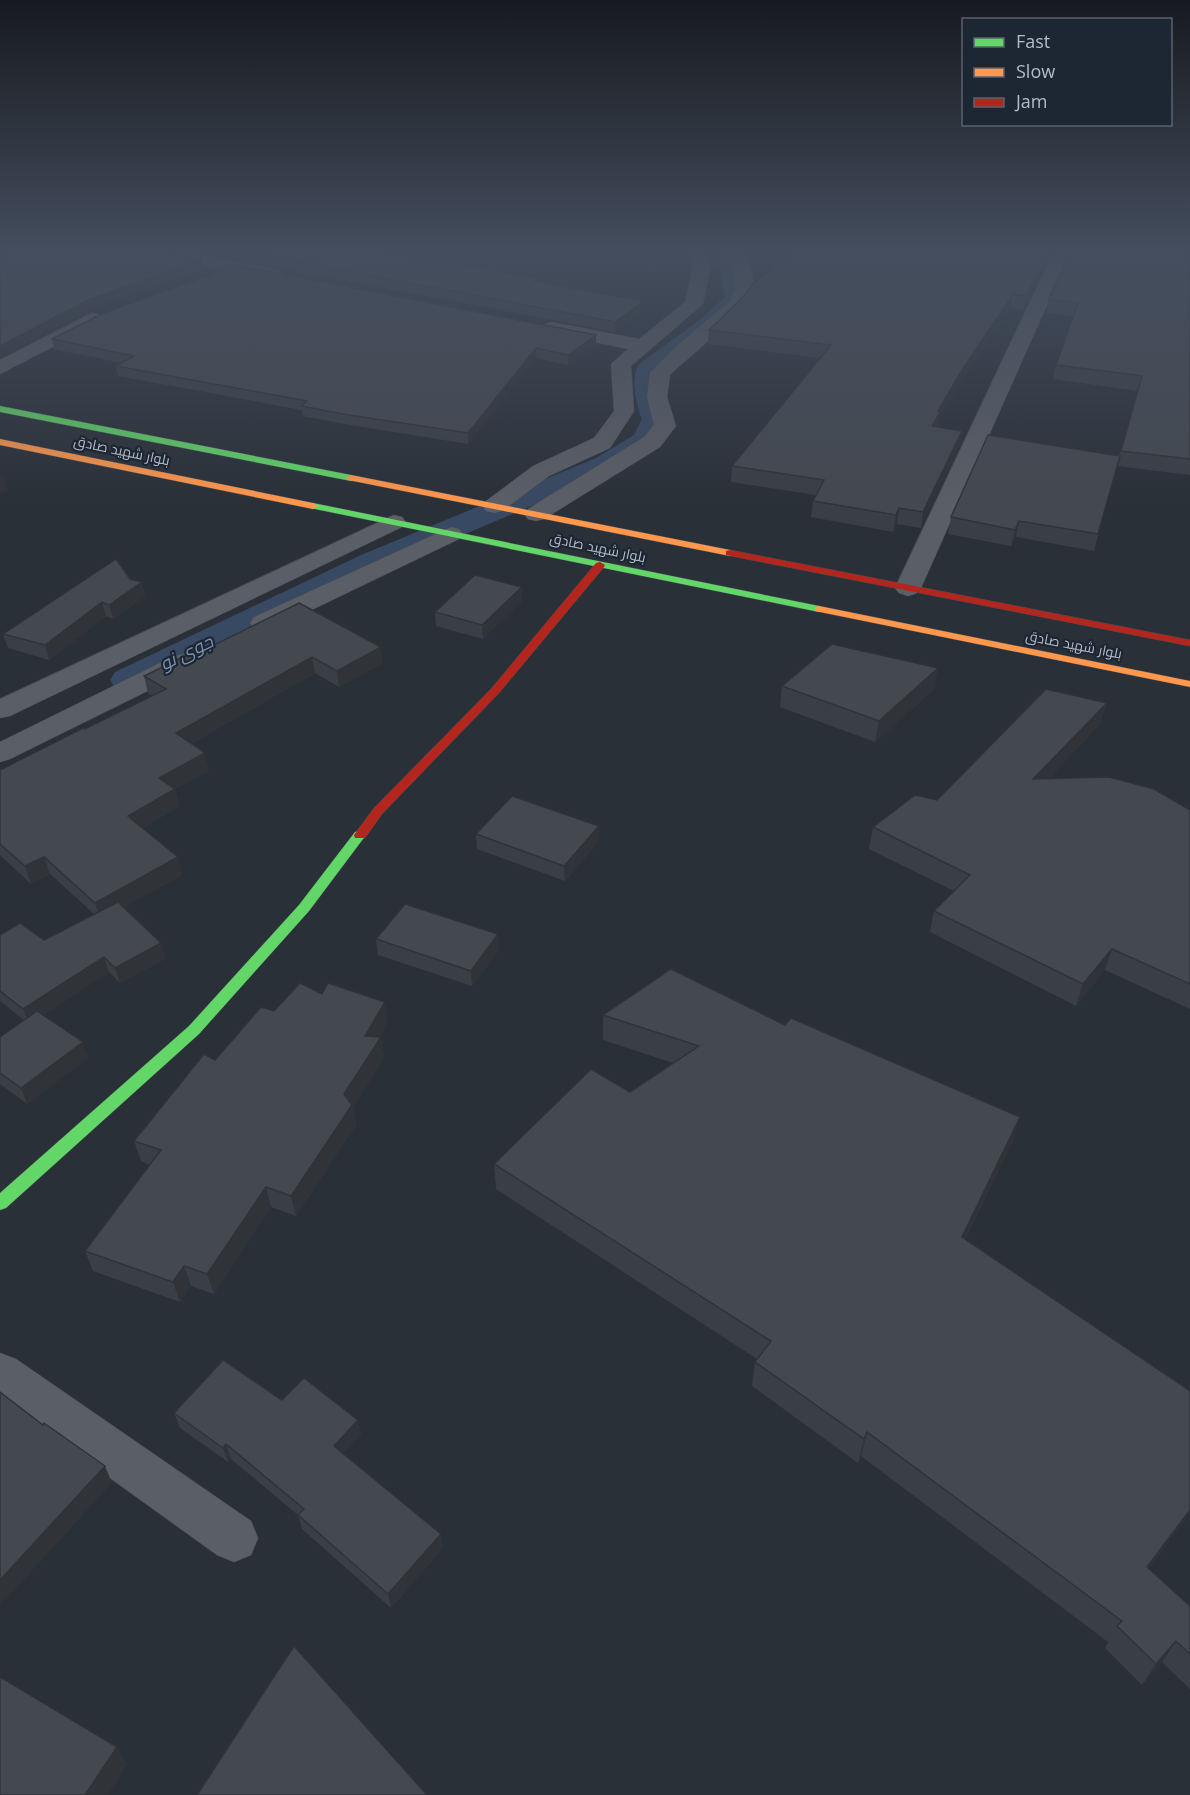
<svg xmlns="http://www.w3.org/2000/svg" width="1190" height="1795" viewBox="0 0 1190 1795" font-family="'Open Sans',Cairo,sans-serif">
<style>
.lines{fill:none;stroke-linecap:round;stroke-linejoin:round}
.canal{fill:#384963;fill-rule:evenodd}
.street-casing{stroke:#484c53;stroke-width:1}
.fast-casing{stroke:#484c53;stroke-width:1}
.slow-casing{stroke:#484c53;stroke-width:1}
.jam-casing{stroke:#484c53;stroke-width:1}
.street{fill:#5a5e66;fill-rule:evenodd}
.fast{fill:#63d668;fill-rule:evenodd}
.slow{fill:#ff974d;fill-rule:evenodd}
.jam{fill:#b3261e;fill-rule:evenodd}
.wall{fill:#3a3f45}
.shaded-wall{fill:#303338}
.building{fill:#444950;stroke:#303338;stroke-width:1.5}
.labels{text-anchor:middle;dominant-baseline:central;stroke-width:4.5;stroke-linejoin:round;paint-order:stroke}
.far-street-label{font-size:14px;fill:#b4bcc9;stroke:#1d2633}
.water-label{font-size:18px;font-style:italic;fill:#7c92b1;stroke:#1d2633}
</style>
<rect width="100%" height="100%" fill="#2a3038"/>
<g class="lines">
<path class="canal" d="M716 251H738L749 298 719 329 661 373 664 407 670 419 655 446 616 470 383 569 141 688 128 691 115 688 110 680 115 672 361 555 596 458 634 435 642 419C636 405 630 378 639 364L701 319 725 297Z"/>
<defs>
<g id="street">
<path d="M145 251H181L274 269 280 270 283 274 280 278 274 279 153 256Z"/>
<path d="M689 251H706L711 264 703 304 631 366 634 411 610 448 549 476 502 511 494 513 486 511 482 506 486 501 533 466 594 438 614 411 611 364 628 349 545 332 543 328 545 324 552 322 639 339 685 302 693 264Z"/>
<path d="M729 251H746C750 262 756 281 752 292 745 314 689 356 670 375L667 397 676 426 660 447 544 519 536 521 528 519 524 514 528 509 644 437 654 425 647 397 650 373 678 345 729 302 735 291 733 263Z"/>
<path d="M1054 251H1071L921 588 917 593 908 596 899 593 895 588Z"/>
<path d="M92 313 99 315 101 319 99 323 0 374V360Z"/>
<path d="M394 515 402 517 406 522 402 527 10 716 0 718V699Z"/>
<path d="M451 527 459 529 463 534 459 539 272 629 263 631 254 629 250 623 254 617Z"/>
<path d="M184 654 194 656 198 662 194 668 10 759 0 762V742L174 656Z"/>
<path d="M0 1353 16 1359 251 1521 258 1538 251 1555 234 1562 217 1555 0 1399Z"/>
</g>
<g id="fast">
<path d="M0 406 351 475 356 478 351 481 0 412Z"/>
<path d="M313 503 819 606 824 609 819 612 310 508V504Z"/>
<path d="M360 831 366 835 309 911 199 1034 6 1208 0 1210V1193L189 1026 299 905 355 832Z"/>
</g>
<g id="slow">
<path d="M0 439 313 503 318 506 313 509 0 445Z"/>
<path d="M351 475 730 550 735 553 730 556 348 480 346 478Z"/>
<path d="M819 606 1190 681V687L815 611V607Z"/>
</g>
<g id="jam">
<path d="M730 550 1190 640V646L726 555V551Z"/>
<path d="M600 562 605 565 604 567 499 693 382 814 365 838H355L354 835 374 808 491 689 596 563Z"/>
</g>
</defs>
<use href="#street" class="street-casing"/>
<use href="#fast" class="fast-casing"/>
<use href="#slow" class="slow-casing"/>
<use href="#jam" class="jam-casing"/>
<use href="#street" class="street"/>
<use href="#fast" class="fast"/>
<use href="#slow" class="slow"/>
<use href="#jam" class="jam"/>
</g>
<g class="wall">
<path d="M194 251H383L537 278V282L644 301V311L615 332 244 261 240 257 227 258Z"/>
<path d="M775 251H1053L1024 310 1010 308 959 385 939 420 938 427 962 431 959 446 921 528 897 524 893 532 811 517 813 501 816 495 731 482 732 466 820 358 708 344 709 330 741 299 773 267V266L774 253Z"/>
<path d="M1190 251V475L1117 466 1094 551 1016 537 1011 546 948 534 951 517 1119 456 1138 391 1053 379 1056 365 1073 316 1046 313 1049 299Z"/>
<path d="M52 339 596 345 568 365 536 358 468 444 350 425 303 416 302 410 118 376 116 366 122 363 54 349Z"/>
<path d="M130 579 142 582 145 596 113 619 106 616 49 660 8 648 3 634Z"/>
<path d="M522 601 483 639 436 626 435 612Z"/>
<path d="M299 603 383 663 339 687 315 673 191 744 209 771 175 789 180 806 142 828 178 857 182 875 124 907 161 943 165 959 120 983 109 972 44 1015 88 1058 27 1104 0 1084V1037L24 1020 0 1001V935L44 940 94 914 50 874 31 884 0 855V770L152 696 148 693 144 676 200 652Z"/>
<path d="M938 668 934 689 875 742 780 707 782 686Z"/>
<path d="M1101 723 1048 779 1190 810V1009L1105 970 1076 1006 930 932 934 911 954 891 869 849 873 827 937 800Z"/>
<path d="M476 834 599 841 565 881 477 849Z"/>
<path d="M498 934 499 950 472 986 378 955 376 939Z"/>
<path d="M322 994 385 1002 387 1023 379 1037H381L384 1058 353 1107 356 1125 296 1216 271 1207 214 1294 191 1286 180 1302 93 1271 85 1251 150 1165 141 1161 134 1141 215 1060 274 1011Z"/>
<path d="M603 1015 785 1025 1020 1117 1012 1142 965 1240 1149 1569 1190 1606V1689L1162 1662 1142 1685 1105 1648 1108 1642 861 1456 858 1463 752 1386 755 1362 757 1359 496 1189 494 1164 630 1092 673 1063 603 1040Z"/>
<path d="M282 1400 358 1420 361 1435 343 1453 443 1548 391 1608 302 1529 298 1515 231 1459 228 1462 180 1428 174 1413Z"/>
</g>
<g class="shaded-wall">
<path d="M664 251H673L653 271V261Z"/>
<path d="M1049 251H1053L1024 310 1026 296Z"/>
<path d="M202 259 204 269 90 310 0 358V346L88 300Z"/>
<path d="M1013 294 1010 308 959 385 939 420 938 426 930 441 932 426 938 411 962 370Z"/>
<path d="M644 301V311L615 332V322Z"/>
<path d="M596 335V345L568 365V355Z"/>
<path d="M536 348V358L468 444V433Z"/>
<path d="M962 431 959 446 921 528 923 512Z"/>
<path d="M4 477 8 490 0 493V478Z"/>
<path d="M899 508 897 524 893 532 896 515Z"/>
<path d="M1019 521 1016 537 1011 546 1015 530Z"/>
<path d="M142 582 145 596 113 619 109 605Z"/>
<path d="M522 587V601L483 639 482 625Z"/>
<path d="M102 602 106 616 49 660 45 645Z"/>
<path d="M381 647 383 663 339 687 337 671Z"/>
<path d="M312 657 315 673 180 750 176 733Z"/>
<path d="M938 668 934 689 875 742 879 721Z"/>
<path d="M1107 703 1101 723 1028 800 1033 779Z"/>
<path d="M205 753 209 771 163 795 159 778Z"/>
<path d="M175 789 180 806 132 833 128 816Z"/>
<path d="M599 826V841L565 881 564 866Z"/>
<path d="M44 857 50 874 31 884 25 866Z"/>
<path d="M178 857 182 875 101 920 95 903Z"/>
<path d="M498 934 499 950 472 986 471 971Z"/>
<path d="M161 943 165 959 120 983 115 968Z"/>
<path d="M1112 949 1105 970 1076 1006 1083 984Z"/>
<path d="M104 957 109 972 29 1025 23 1009Z"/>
<path d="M385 1002 387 1023 368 1057 365 1036Z"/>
<path d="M381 1037 384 1058 353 1107 356 1125 296 1216 291 1196 344 1094Z"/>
<path d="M83 1042 88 1058 27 1104 21 1088Z"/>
<path d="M1020 1117 1012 1142 954 1262 962 1237Z"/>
<path d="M266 1187 271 1207 214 1294 207 1274Z"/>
<path d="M184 1266 191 1286 180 1302 173 1282Z"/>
<path d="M358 1420 361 1435 337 1460 334 1446Z"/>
<path d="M867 1432 861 1456 858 1463 864 1439Z"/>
<path d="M226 1444 231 1459 228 1462 223 1448Z"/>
<path d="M105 1466 112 1483 0 1606V1580Z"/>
<path d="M1190 1510V1514L1134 1589 1147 1567Z"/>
<path d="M441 1534 443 1548 391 1608 388 1594Z"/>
<path d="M1176 1641 1162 1662 1142 1685 1156 1664Z"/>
<path d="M117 1747 128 1764 108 1795H85Z"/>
</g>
<g class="building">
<path d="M0 251H165L202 259 88 300 0 346Z"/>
<path d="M243 251H384L537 278 533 281 644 301 615 322Z"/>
<path d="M653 251H664L653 261Z"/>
<path d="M775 251H1049L1026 296 1013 294 962 370 938 411H941L932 426 962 431 923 512 899 508 896 515 813 501 824 480 732 466 831 345 709 330 741 299 753 284 788 255 774 253Z"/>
<path d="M1070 251H1190V459L1121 451 1142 376 1056 365 1078 303 1049 299Z"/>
<path d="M230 264 596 335 568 355 536 348 468 433 349 415 301 406 307 401 116 366 134 356 52 339 104 313 210 275Z"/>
<path d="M988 435 1120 456 1098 534 1019 521 1015 530 951 517Z"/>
<path d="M116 559 130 579 142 582 109 605 102 602 45 645 3 634Z"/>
<path d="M475 575 522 587 482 625 435 612Z"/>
<path d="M299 603 381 647 337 671 312 657 176 733 205 753 159 778 175 789 128 816 178 857 95 903 44 857 25 866 0 844V770L83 728 85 729 166 689 144 676 197 650 200 652Z"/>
<path d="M832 644 938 668 879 721 782 686Z"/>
<path d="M1046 689 1107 703 1033 779 1109 777 1154 789 1190 810V984L1112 949 1083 984 934 911 970 875 873 827 915 795 937 800Z"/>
<path d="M512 796 599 826 564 866 476 834Z"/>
<path d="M118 902 161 943 115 968 104 957 23 1009 0 991V935L20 923 44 940Z"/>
<path d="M405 904 498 934 471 971 376 939Z"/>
<path d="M671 969 785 1025 791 1018 1020 1117 962 1237 1190 1391V1510L1147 1567 1190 1606V1654L1176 1641 1156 1664 1117 1626 1122 1621 867 1432 864 1439 755 1362 771 1341 494 1164 591 1069 630 1092 699 1046 603 1015Z"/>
<path d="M300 983 322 994 328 983 385 1002 365 1036 381 1037 344 1094 352 1105 291 1196 266 1187 207 1274 184 1266 173 1282 85 1251 161 1150 134 1141 204 1054 215 1060 261 1007 274 1011Z"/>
<path d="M37 1011 83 1042 21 1088 0 1073V1037Z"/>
<path d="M223 1360 282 1400 304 1378 358 1420 334 1446 441 1534 388 1594 298 1515 304 1509 226 1444 223 1448 174 1413Z"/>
<path d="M0 1392 43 1425 44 1423 105 1466 0 1580Z"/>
<path d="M294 1646 427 1795H197Z"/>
<path d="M0 1677 117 1747 85 1795H0Z"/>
</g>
<linearGradient id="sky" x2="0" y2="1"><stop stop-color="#171a1f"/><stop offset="0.5" stop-color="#444e5e"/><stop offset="1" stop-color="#444e5e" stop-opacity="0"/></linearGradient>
<rect width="1190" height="503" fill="url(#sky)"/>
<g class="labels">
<g class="far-street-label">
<text transform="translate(122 450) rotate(12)">بلوار شهید صادق</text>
<text transform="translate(598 547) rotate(12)">بلوار شهید صادق</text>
<text transform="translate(1074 644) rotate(11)">بلوار شهید صادق</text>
</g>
<g class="water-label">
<text transform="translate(186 652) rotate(-26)">جوی نو</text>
</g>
</g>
<rect x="962" y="18" width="210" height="108" fill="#1d2633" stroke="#59626f" stroke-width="1.5"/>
<rect x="974" y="38" width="30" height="9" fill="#63d668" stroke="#59626f" stroke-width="1.5"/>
<text x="1016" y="48" font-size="18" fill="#b4bcc9">Fast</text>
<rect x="974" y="68" width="30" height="9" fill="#ff974d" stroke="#59626f" stroke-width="1.5"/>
<text x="1016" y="78" font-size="18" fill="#b4bcc9">Slow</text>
<rect x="974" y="98" width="30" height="9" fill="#b3261e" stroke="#59626f" stroke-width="1.5"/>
<text x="1016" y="108" font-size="18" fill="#b4bcc9">Jam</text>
</svg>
